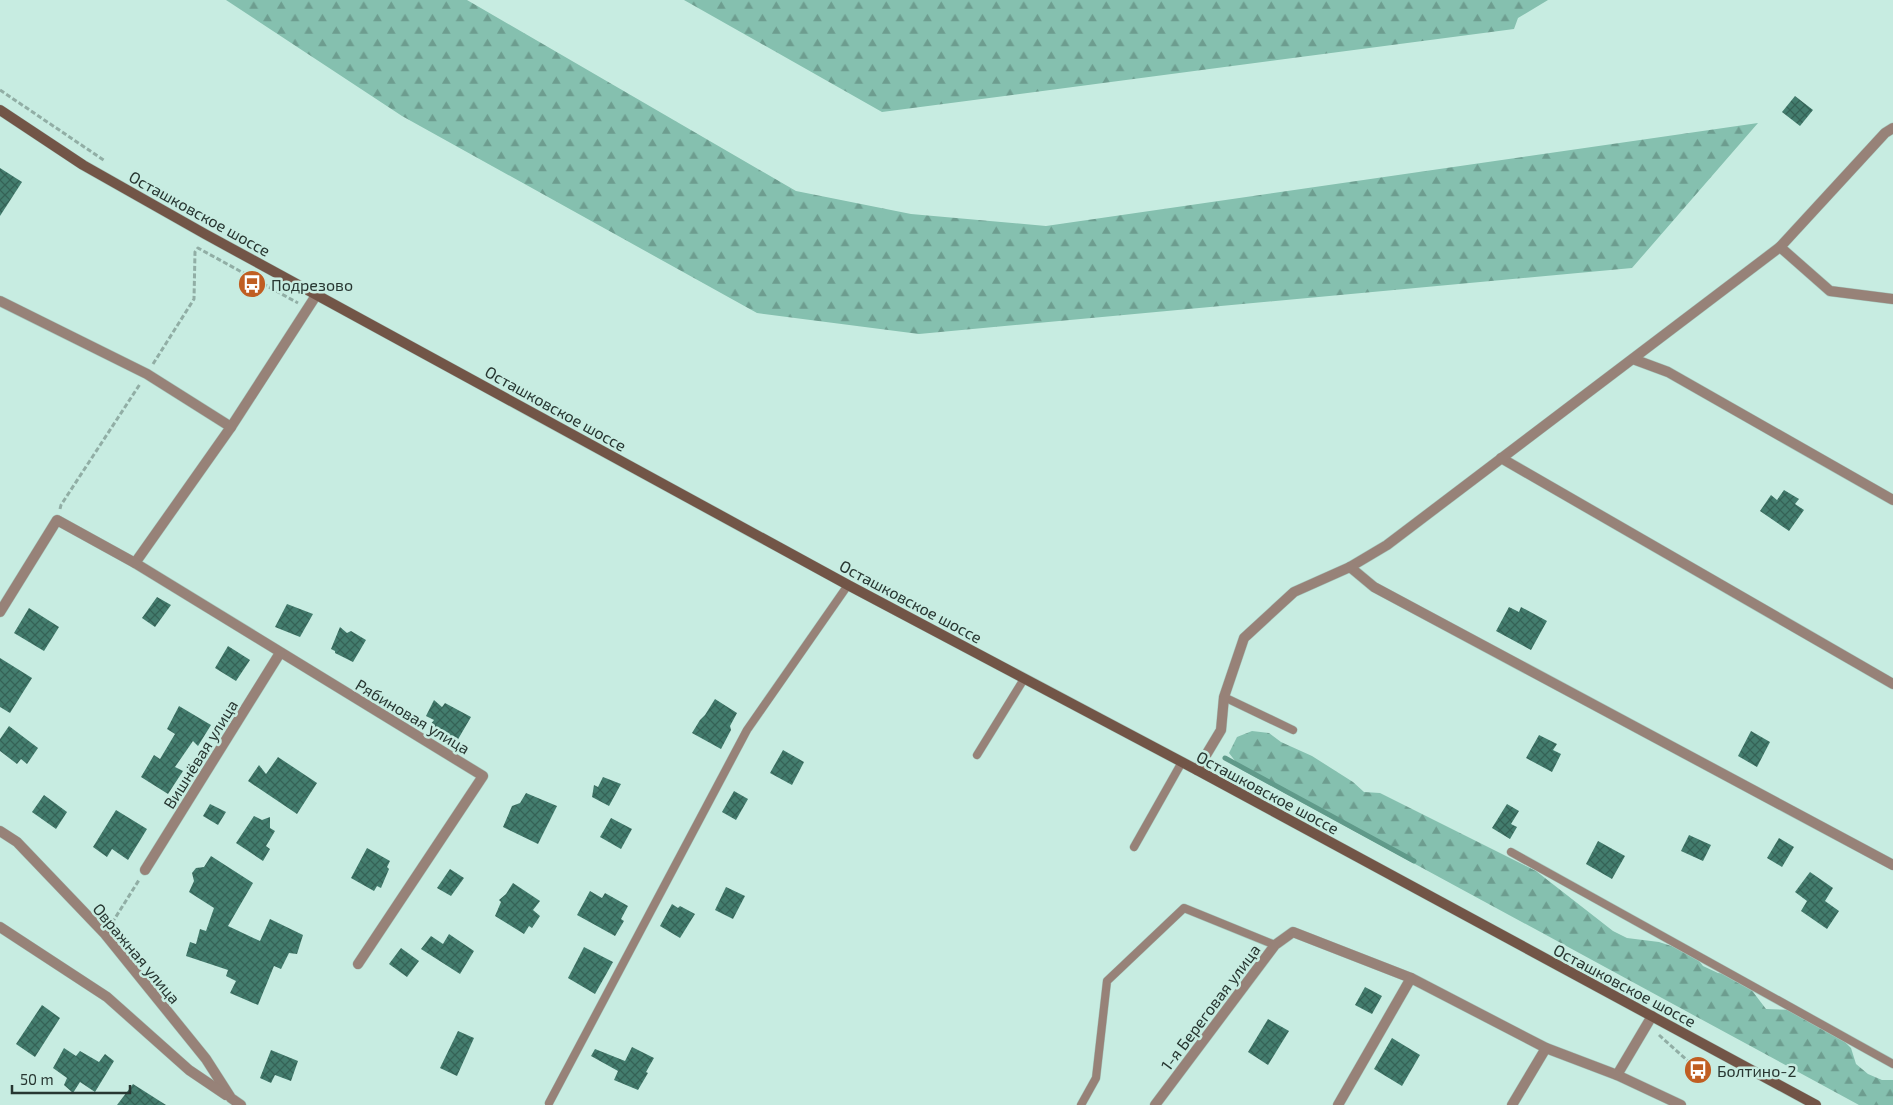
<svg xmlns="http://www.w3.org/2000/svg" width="1893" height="1105" viewBox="0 0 1893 1105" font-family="'Exo 2',sans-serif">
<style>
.forest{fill:url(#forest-firs)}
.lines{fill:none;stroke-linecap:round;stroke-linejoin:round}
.stream{stroke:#609a8a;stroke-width:5}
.building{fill:url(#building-cross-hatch)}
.service-casing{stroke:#a7c8be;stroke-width:9}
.minor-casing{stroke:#a7c8be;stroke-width:11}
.secondary-casing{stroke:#a7c8be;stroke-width:11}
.path{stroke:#91aea5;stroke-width:3;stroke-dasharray:5 2.5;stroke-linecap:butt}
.service{stroke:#978278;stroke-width:8}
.minor{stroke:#978278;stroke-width:10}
.secondary{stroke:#725547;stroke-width:10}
.labels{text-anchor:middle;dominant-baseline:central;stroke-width:5;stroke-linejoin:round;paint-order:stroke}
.street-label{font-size:16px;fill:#273631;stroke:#c7ece1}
.poi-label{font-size:16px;fill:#273631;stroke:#c7ece1;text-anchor:start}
</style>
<defs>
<pattern id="forest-firs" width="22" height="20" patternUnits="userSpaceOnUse" patternTransform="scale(1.25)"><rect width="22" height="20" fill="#85c0af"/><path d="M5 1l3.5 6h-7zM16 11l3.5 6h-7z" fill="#6d9d8f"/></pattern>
<pattern id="building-cross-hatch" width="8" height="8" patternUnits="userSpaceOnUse" patternTransform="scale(1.25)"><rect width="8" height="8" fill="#437d6e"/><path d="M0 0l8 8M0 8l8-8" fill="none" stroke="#356256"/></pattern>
</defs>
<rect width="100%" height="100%" fill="#c7ece1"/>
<g class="forest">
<path d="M226 0H467L796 191 911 214 1046 226 1758 123 1632 268 919 334 757 313 402 116Z"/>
<path d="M684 0H1548L1518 18 1514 29 882 112Z"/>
<path d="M1252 731 1269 733 1281 742 1312 756 1353 782 1364 792 1380 793 1536 871 1613 931 1627 938 1659 942 1693 953 1703 966 1718 973 1733 975 1747 984 1766 1009 1798 1010 1840 1037 1851 1048 1856 1064 1868 1074 1882 1080H1893V1105H1859L1242 770 1229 753 1237 737Z"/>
</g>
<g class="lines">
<path class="stream" d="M1225 758 1414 861"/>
</g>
<g class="building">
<path d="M1795 96 1813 110 1800 126 1782 112Z"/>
<path d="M0 168 22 182 0 216Z"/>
<path d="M1784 490 1799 499 1795 504 1804 510 1789 531 1760 511 1771 495 1777 500Z"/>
<path d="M157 597 171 605 155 627 142 618Z"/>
<path d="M287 604 313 614 300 637 275 627Z"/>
<path d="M1509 607 1519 612 1521 607 1547 621 1531 650 1496 631Z"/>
<path d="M29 608 59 627 44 651 14 633Z"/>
<path d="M340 627 347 633 351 631 366 640 353 662 335 653V651L331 649Z"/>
<path d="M228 646 250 660 236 681 215 668Z"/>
<path d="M0 658 32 678 10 713 0 707Z"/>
<path d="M715 699 737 713 730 726 731 730 721 749 692 733 700 720 705 715Z"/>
<path d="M434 700 442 707 445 703 471 717 457 741 430 725 434 720 426 716Z"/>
<path d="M179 706 211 725 198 746 193 741 175 767 183 771 168 794 141 777 154 755 160 759 175 734 167 729Z"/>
<path d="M9 726 38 748 27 764 21 759 17 764 0 751V739Z"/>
<path d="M1751 731 1770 742 1757 767 1738 756Z"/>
<path d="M1539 735 1557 744 1553 750 1561 754 1552 772 1526 758Z"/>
<path d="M783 750 804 762 792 785 770 773Z"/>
<path d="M278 757 317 783 297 814 248 781 259 765 266 774Z"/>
<path d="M603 777 621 784 609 806 592 797 594 785 598 787Z"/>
<path d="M734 791 748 799 736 820 722 812Z"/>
<path d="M526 793 557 806 538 844 503 827 512 806 520 803Z"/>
<path d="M44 795 67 812 56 829 32 812Z"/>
<path d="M210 804 226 812 218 825 203 816Z"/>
<path d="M1507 804 1519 811 1511 824 1517 827 1510 839 1492 828Z"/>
<path d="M116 810 147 829 128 860 112 849 107 857 93 847Z"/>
<path d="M254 816 262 820 270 817V828L275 831 266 846 270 849 263 861 236 843Z"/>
<path d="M611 818 632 829 621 849 600 837Z"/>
<path d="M1689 835 1711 845 1703 861 1681 851Z"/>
<path d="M1779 838 1794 847 1782 867 1767 858Z"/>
<path d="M1598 841 1625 856 1612 879 1586 864Z"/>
<path d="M367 848 390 861 387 867 389 869 381 888 377 886 374 891 351 878Z"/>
<path d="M211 856 253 883 228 926 260 941 270 919 303 935 297 954 289 953 281 969 274 966 258 1005 230 993 236 981 226 976 228 970 186 956 190 942 196 944 200 929 206 931 214 908 189 892 194 881 192 873 196 868 204 867Z"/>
<path d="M450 869 464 878 451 896 437 888Z"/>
<path d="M1810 872 1833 888 1825 901 1839 911 1827 929 1801 911 1807 901 1795 892Z"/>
<path d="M513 883 540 901 533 910 540 916 532 928 529 926 524 934 495 916 501 902 499 900 506 894Z"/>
<path d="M726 887 745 896 733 919 715 910Z"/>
<path d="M590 891 602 898 605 893 628 906 621 919 624 921 615 936 577 915Z"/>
<path d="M672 904 678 908 680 906 695 914 680 938 660 926Z"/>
<path d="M449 934 474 951 460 974 421 949 431 936 443 944Z"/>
<path d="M584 947 613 962 595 994 568 978Z"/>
<path d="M401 948 419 961 407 977 389 964Z"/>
<path d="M1365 987 1382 996 1372 1014 1355 1005Z"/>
<path d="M42 1005 60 1018 35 1057 16 1044Z"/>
<path d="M1268 1019 1289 1031 1268 1065 1248 1052Z"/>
<path d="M458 1031 474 1038 457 1076 440 1068Z"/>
<path d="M1392 1038 1420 1055 1402 1086 1374 1069Z"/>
<path d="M632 1047 654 1058 646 1072 648 1073 638 1090 614 1080 618 1071 591 1056 595 1049 625 1061Z"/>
<path d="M64 1048 76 1056 80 1051 99 1062 105 1054 114 1061 95 1092 80 1082 73 1093 64 1085 67 1078 53 1068Z"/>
<path d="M271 1050 298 1061 291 1081 275 1075 271 1083 260 1078Z"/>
<path d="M133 1084 166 1105H117Z"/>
</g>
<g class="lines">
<defs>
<g id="service">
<path d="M1224 697 1293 730"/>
<path d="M977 755 1024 679"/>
<path d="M1134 847 1182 762"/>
<path d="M1511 852 1893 1064"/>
<path d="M549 1103 747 730 848 585"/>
<path d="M1081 1105 1096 1078 1107 981 1184 908 1275 945"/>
</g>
<g id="minor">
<path d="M1780 247 1830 291 1893 299"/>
<path d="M0 301 147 374 231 427"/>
<path d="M1633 359 1668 372 1893 500"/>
<path d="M1501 458 1893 684"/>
<path d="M135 563 231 427 317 294"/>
<path d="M1350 567 1374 587 1893 865"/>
<path d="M0 612 57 520 135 563 483 776 358 964"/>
<path d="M1197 770 1221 730 1224 697 1244 638 1294 592 1350 567 1387 545 1780 247 1885 133 1893 128"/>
<path d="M0 831 17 842 105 934 206 1059 231 1098 241 1105"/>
<path d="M145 870 280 653"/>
<path d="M0 927 107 997 189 1070 226 1095"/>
<path d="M1617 1075 1652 1016"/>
<path d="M1155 1105 1275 945 1293 932 1411 978 1546 1048 1617 1075 1681 1105"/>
<path d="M1338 1105 1411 978"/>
<path d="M1512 1105 1546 1048"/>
</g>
<path id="secondary" d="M0 110 83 165 205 234 848 585 1197 770 1816 1105"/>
</defs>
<use href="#service" class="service-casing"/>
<use href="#minor" class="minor-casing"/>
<use href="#secondary" class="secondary-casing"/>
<g class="path">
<path d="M0 90 105 161"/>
<path d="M153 364 194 299 195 252 198 248 298 303"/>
<path d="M60 509 61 505 140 384"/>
<path d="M112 923 139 880"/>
<path d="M1592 965 1606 975"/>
<path d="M1659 1035 1698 1070"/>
</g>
<use href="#service" class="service"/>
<use href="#minor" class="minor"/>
<use href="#secondary" class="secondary"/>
</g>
<defs>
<symbol id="bus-disc" viewBox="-11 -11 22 22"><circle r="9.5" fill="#c05e22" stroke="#c7ece1"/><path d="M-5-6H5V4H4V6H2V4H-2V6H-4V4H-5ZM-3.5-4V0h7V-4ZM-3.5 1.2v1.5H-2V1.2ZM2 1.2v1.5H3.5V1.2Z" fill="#fff"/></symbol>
</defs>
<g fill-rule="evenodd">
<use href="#bus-disc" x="236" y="268" width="32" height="32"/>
<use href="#bus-disc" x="1682" y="1054" width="32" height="32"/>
</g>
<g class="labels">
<g class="street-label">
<text transform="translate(200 213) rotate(29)">Осташковское шоссе</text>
<text transform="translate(556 408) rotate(29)">Осташковское шоссе</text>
<text transform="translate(911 601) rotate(28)">Осташковское шоссе</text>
<text transform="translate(413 716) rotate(31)">Рябиновая улица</text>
<text transform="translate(200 754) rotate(-58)">Вишнёвая улица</text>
<text transform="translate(1268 792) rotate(28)">Осташковское шоссе</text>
<text transform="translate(137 953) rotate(50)">Овражная улица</text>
<text transform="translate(1625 985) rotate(28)">Осташковское шоссе</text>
<text transform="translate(1210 1007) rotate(-53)">1-я Береговая улица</text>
</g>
<g class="poi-label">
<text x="271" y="284">Подрезово</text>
<text x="1717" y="1070">Болтино-2</text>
</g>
</g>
<path d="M12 1085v8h118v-8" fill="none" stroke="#273631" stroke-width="2.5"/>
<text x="20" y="1085" font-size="15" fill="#273631" stroke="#c7ece1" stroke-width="4" paint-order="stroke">50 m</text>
</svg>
